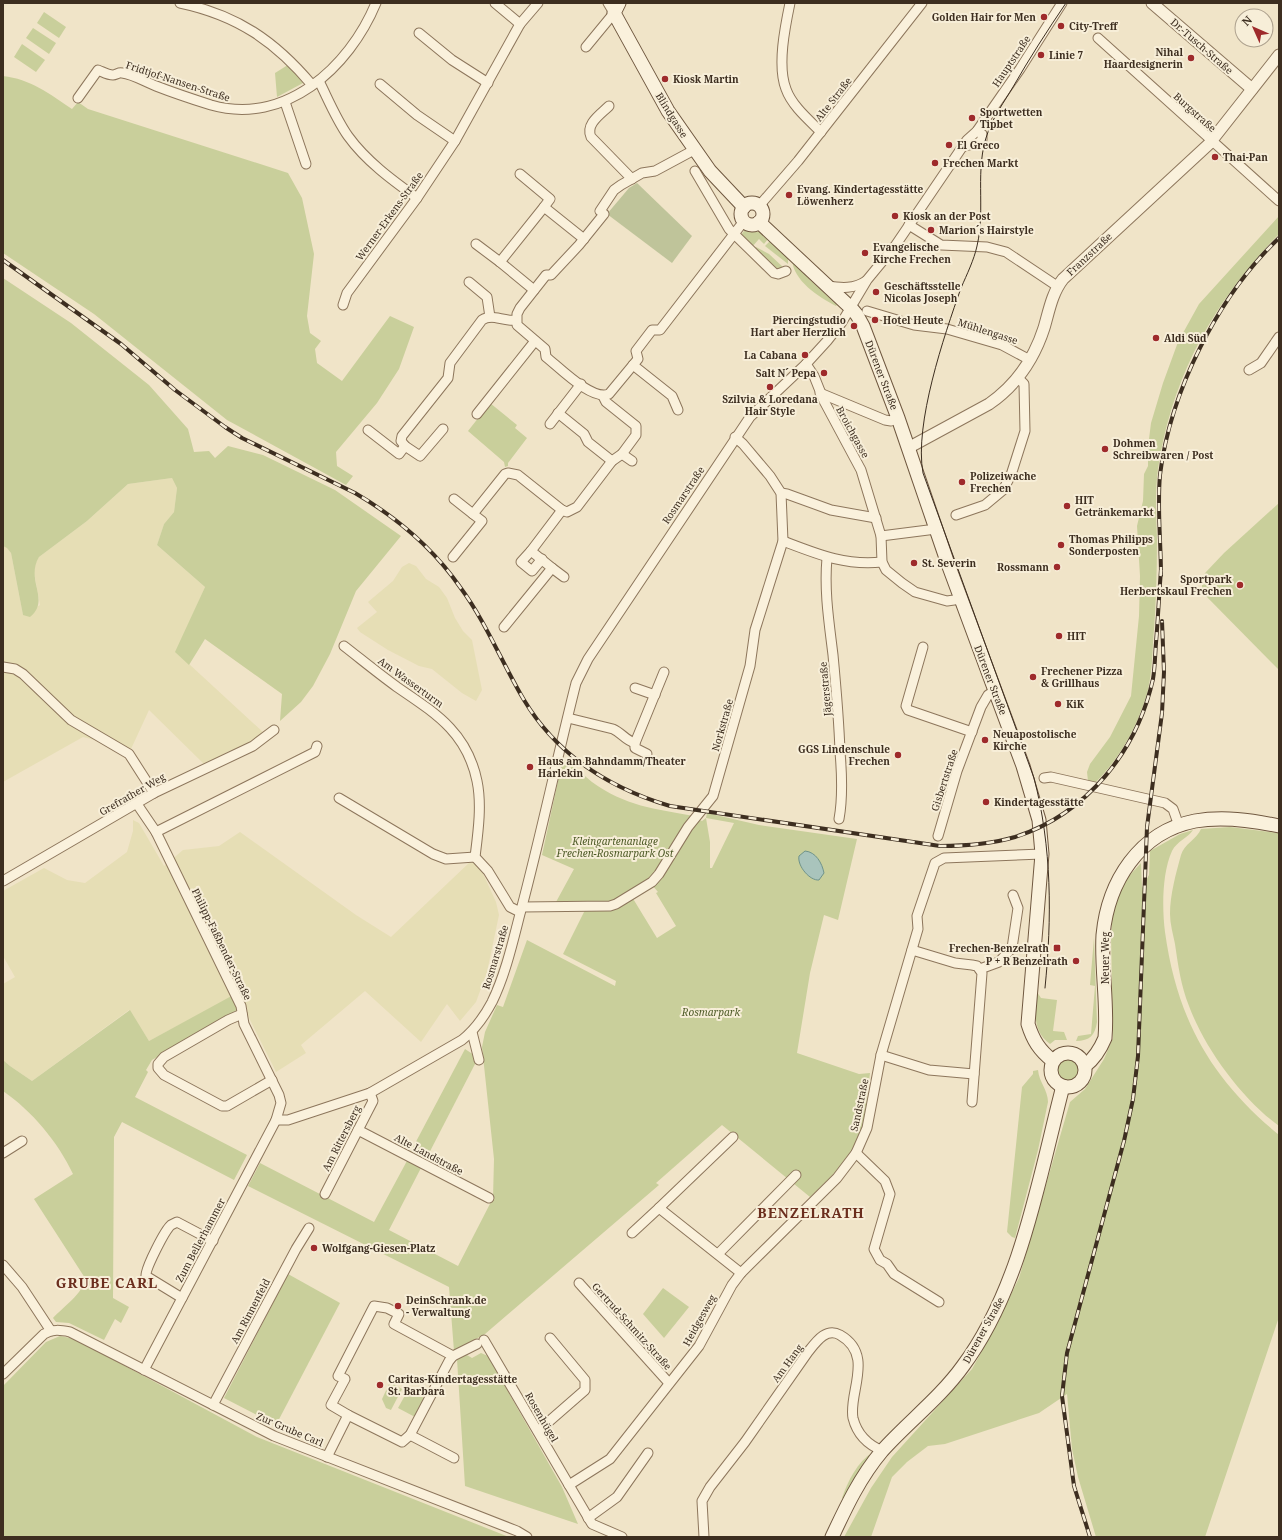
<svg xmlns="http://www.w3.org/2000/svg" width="1282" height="1540" viewBox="0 0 1282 1540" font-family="'Noto Serif',serif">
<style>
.farmland{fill:#e6deb5}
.green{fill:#c9cf9b;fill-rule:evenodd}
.cemetery{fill:#bfc49a}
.water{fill:#a9c4bc;stroke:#6f938a}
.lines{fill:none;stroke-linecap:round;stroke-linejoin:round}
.minor-casing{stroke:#8d765c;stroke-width:11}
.tertiary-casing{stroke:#8d765c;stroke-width:13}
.secondary-casing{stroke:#6f573f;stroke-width:15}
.minor{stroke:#faf1dc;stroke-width:9}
.tertiary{stroke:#faf1dc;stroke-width:11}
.secondary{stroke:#faf1dc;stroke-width:13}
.tram{stroke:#3d2e20;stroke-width:1}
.rail-casing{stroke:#3d2e20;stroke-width:4}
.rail{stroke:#f7eed8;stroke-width:2.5;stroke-dasharray:8;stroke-linecap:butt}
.poi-dot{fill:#9e2a2b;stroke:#f7eed8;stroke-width:1.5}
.labels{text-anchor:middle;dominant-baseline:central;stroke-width:4;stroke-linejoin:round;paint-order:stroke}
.poi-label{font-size:10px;font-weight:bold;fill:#3d2e20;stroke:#f7eed8;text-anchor:start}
.street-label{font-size:10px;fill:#3d2e20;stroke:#f7eed8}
.park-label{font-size:10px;font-style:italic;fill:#4d5a26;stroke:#f7eed8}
.district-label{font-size:14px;font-weight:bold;letter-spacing:1px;fill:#6b2e1e;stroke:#f7eed8}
</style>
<rect width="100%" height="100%" fill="#f0e4c8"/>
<g class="farmland">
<path d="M172 478 177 488 174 512 164 524 157 545 205 587 176 652 265 734 252 744 227 752 205 765 149 710 131 749 83 737 3 782V546L7 547 11 553 23 615 40 605 34 572 35 564 39 557 87 521 128 484Z"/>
<path d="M409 563 416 566 426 579 439 587 447 598 455 618 463 631 472 640 482 690 476 701 462 693 432 669 419 666 388 650 360 632 357 628 377 612 368 602 393 581 402 567Z"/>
<path d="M133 820 139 823 164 866 183 850 219 846 240 832 356 915 391 937 470 862 475 863 480 867 496 902 499 915 487 972 476 1002 460 1021 447 1004 421 1042 365 991 301 1045 306 1053 276 1072 237 994 149 1041 129 1010 32 1081 10 1066 3 1060V984L15 977 3 956V891L44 868 67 880 85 883 127 852 133 831Z"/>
</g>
<g class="green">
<path d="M44 12 66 27 59 38 37 23Z"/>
<path d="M33 28 56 43 49 54 26 38Z"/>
<path d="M22 44 45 60 36 72 14 57Z"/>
<path d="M291 63 303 81V83L277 97 275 73Z"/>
<path d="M3 76C30 79 50 94 72 109L78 102 88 109 288 173 302 198 314 254 307 316 310 333 321 341 315 349 317 363 342 381 390 316 414 327 399 369 377 403 336 452 337 466 353 476 346 485 227 420 94 314 3 253Z"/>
<path d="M1279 216V234C1214 301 1172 376 1158 469 1155 491 1156 515 1157 538 1157 573 1156 608 1153 643 1152 664 1151 686 1143 706 1133 734 1117 761 1096 782L1088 781 1087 772 1090 764 1110 737 1131 696 1139 616 1140 576 1137 526 1143 501 1144 474 1148 466V447L1151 423 1163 383 1178 342 1199 304Z"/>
<path d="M744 231 760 232 768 239 764 244 759 239 752 247 741 235Z"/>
<path d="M770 241 788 258V264L765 246Z"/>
<path d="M756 247 769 254 784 268 777 270 754 249Z"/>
<path d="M792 259 807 277 837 305 836 306C819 297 793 281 792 259Z"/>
<path d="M3 278 71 323 149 385 188 429 194 452 209 451 215 458 228 446 263 455 335 490 401 536 356 591 330 654 313 686 301 702 280 721 282 694 205 639 189 665 175 652 205 587 157 545 164 524 174 512 177 488 172 478 128 484 87 521 39 557C25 580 51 600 30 617L23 615 11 553 7 548 3 546Z"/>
<path d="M490 403 517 425 515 428 527 438 508 463V466L505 467 504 462 468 431Z"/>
<path d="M1279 503V670L1202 592V577L1206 572 1224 553Z"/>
<path d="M563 758C574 765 582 774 592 782 625 806 655 809 694 816L652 878 613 903 556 902 574 869 542 855Z"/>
<path d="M707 813 759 825 857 839 838 920 824 915 810 973 797 1053 859 1074 870 1073C867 1096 866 1122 856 1143 845 1164 827 1181 810 1197L722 1125 656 1183 659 1185 485 1334 454 1351 449 1287 248 1186 260 1163 374 1222 408 1159 422 1166 389 1230 458 1266 493 1198 494 1159 482 1047 485 1032 497 1005 503 1007 527 940 615 986 616 981 563 954 586 908 632 897 657 938 676 926 656 893 658 892 652 885 697 819 702 821 706 818ZM706 818 734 823 712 868H710V842Z"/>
<path d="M1230 827 1279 833V1126C1242 1099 1205 1049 1189 1006 1181 986 1178 965 1175 944 1173 934 1170 924 1170 914 1170 895 1176 873 1181 855 1184 844 1197 839 1201 829Z"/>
<path d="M1193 830C1188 838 1177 841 1172 851 1162 873 1162 908 1165 932 1177 1019 1211 1079 1279 1135V1317L1205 1537H1096L1078 1477 1072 1449 1067 1394 1039 1413 945 1444 928 1446 907 1462 892 1477 871 1537H844L871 1488 892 1457 972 1369 993 1331 1019 1278 1070 1102 1085 1089 1104 1059 1113 1038 1111 935 1113 913 1119 894 1129 876 1141 863 1142 888 1149 875 1150 851 1180 834Z"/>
<path d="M1094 938 1097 1022C1095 1035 1090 1041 1076 1041L1078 1036 1091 1034 1095 986 1090 985Z"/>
<path d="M1037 992 1041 998 1057 1000 1053 1031 1064 1032 1067 1040H1055L1050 1044C1032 1031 1035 1011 1037 992Z"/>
<path d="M237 993 244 1006 152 1060 146 1070 148 1072 135 1097 247 1155 234 1180 122 1122 114 1137 113 1298 129 1307 121 1323 115 1319 104 1340 69 1323 56 1322 53 1318C61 1309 86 1291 85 1278L34 1199 73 1174C58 1142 32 1111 3 1091V1060L10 1066 32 1081 130 1010 149 1041Z"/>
<path d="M465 1049 474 1055 475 1064 425 1161 410 1153Z"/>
<circle cx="1068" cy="1070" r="12"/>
<path d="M1038 1070C1039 1082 1048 1090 1048 1102L1038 1150 1015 1238 1012 1237 1007 1232 1022 1087 1033 1074V1071Z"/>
<path d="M288 1274 340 1303 276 1425 224 1398Z"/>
<path d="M663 1288 689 1307 664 1338 643 1314Z"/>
<path d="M60 1336 75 1339 257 1437 509 1537H3V1386L46 1342Z"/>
<path d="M481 1353 488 1356 562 1487 578 1524 465 1486 457 1359 467 1355 472 1358Z"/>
<path d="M390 1382 402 1389 391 1410 386 1408 382 1399Z"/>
<path d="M408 1390 424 1398 415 1417 398 1408Z"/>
<path d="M873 1452 874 1453 844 1499 842 1498C848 1481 857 1462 873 1452Z"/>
</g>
<path class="cemetery" d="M637 183 692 236 672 263 607 214 629 188Z"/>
<path class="water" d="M805 851C816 852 822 863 824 873L819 880C810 881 797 866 799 856Z"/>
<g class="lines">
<defs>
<g id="minor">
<path d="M180 3C237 15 275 41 312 85"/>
<path d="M495 3 520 24"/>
<path d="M790 3C785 27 777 66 786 89 792 106 809 120 821 132"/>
<path d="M419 33 452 60 488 83"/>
<path d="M1098 38 1279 201"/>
<path d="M586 47 614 13 608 3"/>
<path d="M319 81C328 99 336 119 348 136 366 161 392 180 417 198"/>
<path d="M380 84 417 115 455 141"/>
<path d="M78 98 98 70C103 72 108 75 113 75 116 75 119 72 122 73 133 74 145 82 156 86 174 93 192 99 211 105 285 126 349 68 376 3"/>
<path d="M285 102 306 164"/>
<path d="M609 106C601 114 585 124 591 137L632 179"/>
<path d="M965 146 978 143 982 140V134L977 131"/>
<path d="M694 150 655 171 642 173 621 185 614 190 600 211 604 214 579 245 551 275H546L520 308 517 314V325L545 349 546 357C560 368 592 401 609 394L638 359 636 351 652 330H660L744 221"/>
<path d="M695 171 729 229 774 273 778 274 786 271"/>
<path d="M520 174 550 199 544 207"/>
<path d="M759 206 798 161 922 3"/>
<path d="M909 225 941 245 987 247 1006 252 1057 286"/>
<path d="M476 244 500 262"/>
<path d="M469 282 487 297 490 317"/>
<path d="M827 286C842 288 854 289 866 281"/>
<path d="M534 290 500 262 544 207 584 239"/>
<path d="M343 305 347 293 417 198 455 141 520 24 538 3"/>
<path d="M867 311 914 325 947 329 1002 345 1030 360"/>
<path d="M806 364 814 376 824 401 861 470 881 536 882 562 886 570 902 583 915 592 947 601 961 599"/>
<path d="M633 365 672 396 678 410"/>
<path d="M1249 370 1261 363 1279 337"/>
<path d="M820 393 885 420 891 421 898 418"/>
<path d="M558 413 584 434 588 442 612 461"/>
<path d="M477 414 535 341"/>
<path d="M550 424 581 384"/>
<path d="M443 429 420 456 405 446 401 441 402 436 448 378 450 363 482 320C492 313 503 322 516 320"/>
<path d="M368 430 399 454 405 446"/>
<path d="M622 454 632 461"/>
<path d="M781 493 787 494 831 510 876 518"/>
<path d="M454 499 473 514"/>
<path d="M956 515 985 505 1003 490 1011 475 1025 431 1024 384 1018 378"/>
<path d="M881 536 936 529"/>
<path d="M783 541C817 554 845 566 882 562"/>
<path d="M531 551 521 562 532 571 542 559"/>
<path d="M453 557 482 521 473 514 505 474 508 473 518 475 562 510"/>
<path d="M827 558C824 591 829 622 833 655 836 687 839 720 840 752 842 775 843 797 839 819"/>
<path d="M552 568 564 577"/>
<path d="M504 627 552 568 531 551 562 510 567 512 577 507 612 461 622 454 636 435V426L606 402 603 396"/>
<path d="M344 646C362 660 379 674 397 687 435 713 467 732 477 781 482 805 478 833 475 857L488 871 510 907 520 912"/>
<path d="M923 647 906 706 908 710 972 732"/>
<path d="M3 667 15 669 23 674 71 720 129 754 154 793"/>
<path d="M635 688 655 695"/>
<path d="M568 718 613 729C622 733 625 740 635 743"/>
<path d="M647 754 635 748V743L664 672"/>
<path d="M1044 778 1051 777 1165 803 1173 809 1179 826"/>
<path d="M339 798 433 854 446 859 475 857"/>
<path d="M137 804 156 832 241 1006 244 1024 279 1095 281 1103 276 1120 144 1370"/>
<path d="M156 832 315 752 317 746"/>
<path d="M938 836 957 771 981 707 988 695 996 690"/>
<path d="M3 881 154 793 253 746 274 730"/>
<path d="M522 907 610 906 616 904 652 882 659 874 688 827 713 796 750 666 755 630 783 541 781 493 770 476 743 444 735 437"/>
<path d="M912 950 955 963 972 965 977 966 982 973 972 1102"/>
<path d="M980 969 999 962 1012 948 1018 908 1013 895"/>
<path d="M242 1014 228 1020 164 1057 158 1064V1068L164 1075 222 1106H227L272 1080"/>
<path d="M472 1032 479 1060"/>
<path d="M881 1055 929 1070 974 1074"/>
<path d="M276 1120H288L370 1093 462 1040C476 1029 484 1017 492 1002 506 973 513 941 521 910 541 835 557 758 576 683L588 659 750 417 806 364 827 341 842 322 867 280 895 246 967 140 977 131 1020 69 1062 3"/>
<path d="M358 1130 489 1198"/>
<path d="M733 1137 659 1208 741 1273"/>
<path d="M3 1153 22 1141"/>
<path d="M856 1153 885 1181 890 1194 874 1249 880 1260 887 1264 894 1274 939 1302"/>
<path d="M325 1194 373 1101 370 1093"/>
<path d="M632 1233 659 1208"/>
<path d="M718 1254 796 1175"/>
<path d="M3 1265 22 1287 51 1331"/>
<path d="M579 1283 669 1383"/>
<path d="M182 1298 146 1276C145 1269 165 1230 171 1225 173 1224 175 1223 177 1222L213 1241"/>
<path d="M484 1340 569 1485"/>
<path d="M3 1374 44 1334C53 1329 60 1330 70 1332L274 1436 517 1531 527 1537"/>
<path d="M213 1405 296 1249 309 1228"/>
<path d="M348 1415 331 1405 345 1379 338 1376 374 1306 387 1308 399 1314 394 1324 453 1356"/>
<path d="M538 1431 585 1390V1380L550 1338"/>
<path d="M410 1435 454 1458"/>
<path d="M327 1457 348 1415 402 1442 410 1435 449 1361 453 1356 477 1344"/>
<path d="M588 1518 617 1497 648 1453"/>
<path d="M622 1537 592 1524 569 1485 610 1459 699 1346 732 1285 741 1273 837 1178 856 1153 867 1128 881 1055 918 929 917 916 935 863 944 858 1042 854"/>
<path d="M704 1537 702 1501 710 1487 745 1442 808 1352C816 1342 826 1327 840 1335 875 1355 848 1393 853 1418 857 1434 868 1445 883 1451"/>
</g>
<g id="tertiary">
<path d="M1152 3 1252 89"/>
<path d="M908 448 989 404C1015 386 1034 359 1044 328 1049 311 1052 293 1063 279L1209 144 1279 55"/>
</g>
<g id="secondary">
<path d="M619 3 614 13 668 111 710 171 744 207"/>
<circle cx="752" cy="214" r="11"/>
<path d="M759 222 851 308 857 315 863 326 898 418 948 564 1023 766 1039 820 1042 854 1028 1024C1033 1040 1039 1050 1053 1061"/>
<circle cx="1068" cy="1070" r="17"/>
<path d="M1085 1066C1095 1058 1100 1050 1105 1038 1108 1004 1101 969 1103 935 1108 882 1139 832 1195 821 1223 816 1251 820 1279 826"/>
<path d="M832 1537C846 1507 860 1477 882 1451 908 1422 940 1398 963 1366 1021 1288 1039 1178 1063 1086"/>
</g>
</defs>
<use href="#minor" class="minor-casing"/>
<use href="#tertiary" class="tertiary-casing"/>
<use href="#secondary" class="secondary-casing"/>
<use href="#minor" class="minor"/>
<use href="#tertiary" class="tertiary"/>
<use href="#secondary" class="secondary"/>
<path class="tram" d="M1045 988C1052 918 1052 847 1034 778L923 473C914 424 944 336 961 288 967 274 974 260 977 246 986 208 974 169 988 132 994 116 1004 102 1013 87 1029 59 1047 31 1066 3"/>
<defs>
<g id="rail">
<path d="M3 260 121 344 175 390 225 427 242 438 355 493C396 517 433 548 460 587 486 622 502 663 524 700 557 755 609 788 670 806L940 846C966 846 991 844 1015 837 1087 814 1137 751 1153 679 1155 668 1155 655 1156 643 1158 619 1159 595 1161 570"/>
<path d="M1161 575C1161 542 1157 508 1160 475 1170 392 1218 296 1279 238"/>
<path d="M1090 1537 1074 1486 1062 1396 1067 1353 1124 1141 1133 1099 1138 1056 1147 827 1162 713 1164 672 1162 621"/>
</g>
</defs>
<use href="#rail" class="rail-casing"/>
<use href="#rail" class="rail"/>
</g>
<g class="poi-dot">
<circle cx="1044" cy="17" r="4"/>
<circle cx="1061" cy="26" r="4"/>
<circle cx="1041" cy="55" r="4"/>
<circle cx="1191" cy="58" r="4"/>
<circle cx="665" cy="79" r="4"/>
<circle cx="972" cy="118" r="4"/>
<circle cx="949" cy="145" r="4"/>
<circle cx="1215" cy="157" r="4"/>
<circle cx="935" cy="163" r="4"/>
<circle cx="789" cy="195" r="4"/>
<circle cx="895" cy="216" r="4"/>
<circle cx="931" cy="230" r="4"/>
<circle cx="865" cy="253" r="4"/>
<circle cx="876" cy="292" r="4"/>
<circle cx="875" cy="320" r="4"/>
<circle cx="854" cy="326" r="4"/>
<circle cx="1156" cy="338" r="4"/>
<circle cx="805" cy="355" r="4"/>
<circle cx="824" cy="373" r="4"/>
<circle cx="770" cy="387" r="4"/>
<circle cx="1105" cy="449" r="4"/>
<circle cx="962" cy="482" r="4"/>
<circle cx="1067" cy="506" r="4"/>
<circle cx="1061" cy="545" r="4"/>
<circle cx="914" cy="563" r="4"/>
<circle cx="1057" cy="567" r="4"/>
<circle cx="1240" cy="585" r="4"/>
<circle cx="1059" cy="636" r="4"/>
<circle cx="1033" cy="677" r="4"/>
<circle cx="1058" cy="704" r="4"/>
<circle cx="985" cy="740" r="4"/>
<circle cx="898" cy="755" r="4"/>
<circle cx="530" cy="767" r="4"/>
<circle cx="986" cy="802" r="4"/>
<rect x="1053" y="944" width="8" height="8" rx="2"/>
<circle cx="1076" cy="961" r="4"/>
<circle cx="314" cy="1248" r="4"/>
<circle cx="398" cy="1306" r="4"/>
<circle cx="380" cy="1385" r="4"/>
</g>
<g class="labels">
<g class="poi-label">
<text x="1036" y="17" text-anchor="end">Golden Hair for Men</text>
<text x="1069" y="26">City-Treff</text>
<text x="1183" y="52" text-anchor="end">Nihal<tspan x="1183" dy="12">Haardesignerin</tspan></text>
<text x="1049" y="55">Linie 7</text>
<text x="673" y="79">Kiosk Martin</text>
<text x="980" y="112">Sportwetten<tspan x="980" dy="12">Tipbet</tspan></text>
<text x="957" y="145">El Greco</text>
<text x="1223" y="157">Thai-Pan</text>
<text x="943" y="163">Frechen Markt</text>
<text x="797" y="189">Evang. Kindertagesstätte<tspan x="797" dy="12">Löwenherz</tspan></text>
<text x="903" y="216">Kiosk an der Post</text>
<text x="939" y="230">Marion´s Hairstyle</text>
<text x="873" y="247">Evangelische<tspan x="873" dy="12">Kirche Frechen</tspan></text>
<text x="884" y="286">Geschäftsstelle<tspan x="884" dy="12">Nicolas Joseph</tspan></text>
<text x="846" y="320" text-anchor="end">Piercingstudio<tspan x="846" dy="12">Hart aber Herzlich</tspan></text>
<text x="883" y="320">Hotel Heute</text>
<text x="1164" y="338">Aldi Süd</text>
<text x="797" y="355" text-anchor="end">La Cabana</text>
<text x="816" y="373" text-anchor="end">Salt N´ Pepa</text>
<text x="770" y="399" text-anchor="middle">Szilvia &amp; Loredana<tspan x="770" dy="12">Hair Style</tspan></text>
<text x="1113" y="443">Dohmen<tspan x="1113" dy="12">Schreibwaren / Post</tspan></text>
<text x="970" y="476">Polizeiwache<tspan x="970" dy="12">Frechen</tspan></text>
<text x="1075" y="500">HIT<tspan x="1075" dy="12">Getränkemarkt</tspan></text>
<text x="1069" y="539">Thomas Philipps<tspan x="1069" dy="12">Sonderposten</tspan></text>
<text x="922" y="563">St. Severin</text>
<text x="1049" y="567" text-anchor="end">Rossmann</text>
<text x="1232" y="579" text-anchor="end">Sportpark<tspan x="1232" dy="12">Herbertskaul Frechen</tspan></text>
<text x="1067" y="636">HIT</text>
<text x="1041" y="671">Frechener Pizza<tspan x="1041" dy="12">&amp; Grillhaus</tspan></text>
<text x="1066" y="704">KiK</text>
<text x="993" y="734">Neuapostolische<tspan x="993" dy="12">Kirche</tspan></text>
<text x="890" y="749" text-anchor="end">GGS Lindenschule<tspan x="890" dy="12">Frechen</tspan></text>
<text x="538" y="761">Haus am Bahndamm/Theater<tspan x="538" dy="12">Harlekin</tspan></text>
<text x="994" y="802">Kindertagesstätte</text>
<text x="1049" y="948" text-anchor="end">Frechen-Benzelrath</text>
<text x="1068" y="961" text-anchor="end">P + R Benzelrath</text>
<text x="322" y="1248">Wolfgang-Giesen-Platz</text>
<text x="406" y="1300">DeinSchrank.de<tspan x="406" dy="12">- Verwaltung</tspan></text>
<text x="388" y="1379">Caritas-Kindertagesstätte<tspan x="388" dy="12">St. Barbara</tspan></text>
</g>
<g class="street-label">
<text transform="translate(1202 46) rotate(41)">Dr.-Tusch-Straße</text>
<text transform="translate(1011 61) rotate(-56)">Hauptstraße</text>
<text transform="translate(178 81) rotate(18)">Fridtjof-Nansen-Straße</text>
<text transform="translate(833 99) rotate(-52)">Alte Straße</text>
<text transform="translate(1195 112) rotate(42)">Burgstraße</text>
<text transform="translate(672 115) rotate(58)">Blindgasse</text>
<text transform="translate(389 216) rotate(-54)">Werner-Erkens-Straße</text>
<text transform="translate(1089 254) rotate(-43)">Franzstraße</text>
<text transform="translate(988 331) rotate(18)">Mühlengasse</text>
<text transform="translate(882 375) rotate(69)">Dürener Straße</text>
<text transform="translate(853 432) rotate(61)">Broichgasse</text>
<text transform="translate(683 495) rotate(-56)">Rosmarstraße</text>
<text transform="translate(991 680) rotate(69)">Dürener Straße</text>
<text transform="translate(411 682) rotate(36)">Am Wasserturm</text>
<text transform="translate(825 689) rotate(-95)">Jägerstraße</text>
<text transform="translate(722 725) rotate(-74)">Norkstraße</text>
<text transform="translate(944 780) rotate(-72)">Gisbertstraße</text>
<text transform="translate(132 794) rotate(-30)">Grefrather Weg</text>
<text transform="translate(222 944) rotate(64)">Philipp-Faßbender-Straße</text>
<text transform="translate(495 957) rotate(-73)">Rosmarstraße</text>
<text transform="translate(1105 958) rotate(-90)">Neuer Weg</text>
<text transform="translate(859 1105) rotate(-78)">Sandstraße</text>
<text transform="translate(341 1138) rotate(-63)">Am Rittersberg</text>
<text transform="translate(429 1154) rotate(28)">Alte Landstraße</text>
<text transform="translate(200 1240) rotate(-62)">Zum Bellerhammer</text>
<text transform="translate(250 1311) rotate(-62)">Am Rinnenfeld</text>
<text transform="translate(699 1320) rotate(-61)">Heidgesweg</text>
<text transform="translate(632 1326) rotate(48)">Gertrud-Schmitz-Straße</text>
<text transform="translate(983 1330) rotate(-61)">Dürener Straße</text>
<text transform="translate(787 1363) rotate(-54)">Am Hang</text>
<text transform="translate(542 1417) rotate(60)">Rosenhügel</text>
<text transform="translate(290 1429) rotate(23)">Zur Grube Carl</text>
</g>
<g class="park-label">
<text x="615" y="841">Kleingartenanlage<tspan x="615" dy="12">Frechen-Rosmarpark Ost</tspan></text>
<text x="711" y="1012">Rosmarpark</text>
</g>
<g class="district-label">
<text x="811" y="1212">BENZELRATH</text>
<text x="107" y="1282">GRUBE CARL</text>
</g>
</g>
<rect width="1282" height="1540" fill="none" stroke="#3d2e20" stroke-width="8"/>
<g transform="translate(1254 28) rotate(315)"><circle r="19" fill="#f7eed8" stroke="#ada18e"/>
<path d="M0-3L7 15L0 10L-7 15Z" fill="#9e2a2b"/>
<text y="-6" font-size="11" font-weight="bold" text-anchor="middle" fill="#3d2e20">N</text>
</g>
</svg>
